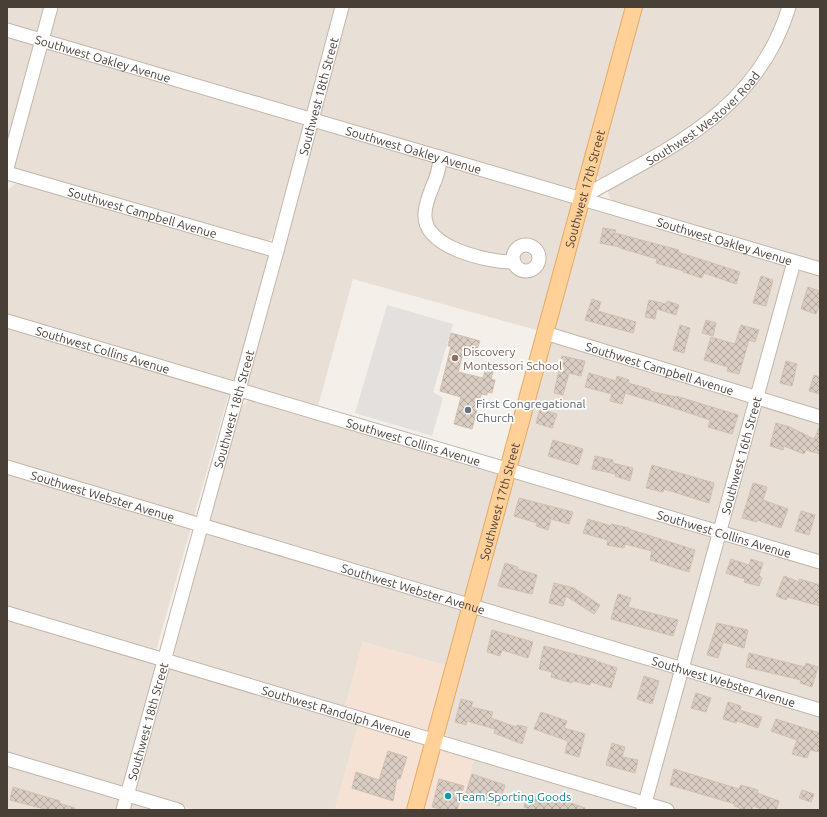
<svg xmlns="http://www.w3.org/2000/svg" width="827" height="817" viewBox="0 0 827 817" font-family="Ubuntu,sans-serif">
<style>
.residential{fill:#e8e0d7}
.commercial{fill:#f6e2d4}
.parking{fill:#e3e0dd}
.building{fill:url(#building-cross-hatch);stroke:#d1bfb1}
.lines{fill:none;stroke-linecap:round;stroke-linejoin:round}
.minor-casing{stroke:#c0b5ab;stroke-width:15}
.major-casing{stroke:#e5aa66;stroke-width:18}
.minor{stroke:#fff;stroke-width:13}
.major{stroke:#ffd097;stroke-width:16}
.education-dot{fill:#8d6e63;stroke:#fff;stroke-width:1.5}
.worship-dot{fill:#6b7280;stroke:#fff;stroke-width:1.5}
.culture-dot{fill:#0f9aa8;stroke:#fff;stroke-width:1.5}
.labels{text-anchor:middle;dominant-baseline:central;stroke-width:3.5;stroke-linejoin:round;paint-order:stroke}
.street-label{font-size:12px;fill:#483f37;stroke:#fff}
.education-label{font-size:12px;fill:#785e54;stroke:#fff;text-anchor:start}
.worship-label{font-size:12px;fill:#5b616d;stroke:#fff;text-anchor:start}
.culture-label{font-size:12px;fill:#0d838f;stroke:#fff;text-anchor:start}
</style>
<defs>
<pattern id="building-cross-hatch" width="8" height="8" patternUnits="userSpaceOnUse"><rect width="8" height="8" fill="#d9ccc1"/><path d="M0 0l8 8M0 8l8-8" fill="none" stroke="#b2a79e"/></pattern>
</defs>
<rect width="100%" height="100%" fill="#f4efe9"/>
<g class="residential">
<path d="M7 7H628L577 188H567L300 122 303 126 302 131 273 235 271 239 266 242 7 167Z"/>
<path d="M641 7H820V262L613 201 609 197 608 192 596 173Z"/>
<path d="M318 129H324L567 201 573 206 540 331 353 279 318 406 232 382 153 662 359 722 335 810H195L7 754V195L9 189 15 184H27L280 260 314 134Z"/>
<path d="M592 208 820 276V810H460L477 746 449 737 445 735 444 730 585 214 588 209Z"/>
<path d="M250 398 493 470 498 474 500 480 448 666 363 642 345 707 180 659 175 656 173 649 241 407Z"/>
<path d="M7 764 160 810H7Z"/>
</g>
<g class="commercial">
<path d="M363 642 448 666 431 727 428 730H423L345 707Z"/>
<path d="M359 722 424 744 425 748 409 810H335Z"/>
<path d="M444 749 474 758 460 810H422L437 755Z"/>
</g>
<path class="parking" d="M387 305 453 324 433 392 443 398 432 436 355 413Z"/>
<g class="building">
<path d="M603 228 616 230 615 233 679 250 678 252 740 272 736 284 704 273 702 278 683 272 684 271 656 263 657 259 620 248V247L600 243Z"/>
<path d="M761 276 773 280 766 306 753 303Z"/>
<path d="M808 287 820 291V302L816 314 801 309Z"/>
<path d="M592 299 601 302 598 311 636 322 633 333 585 320Z"/>
<path d="M649 300 666 304 667 301 679 305 676 315 657 309 655 319 645 317Z"/>
<path d="M706 320 716 323 713 336 702 333Z"/>
<path d="M680 325 690 328 684 353 673 350Z"/>
<path d="M741 325 759 330 755 342 749 340 739 374 727 371 728 367 704 360 711 337 735 344Z"/>
<path d="M451 333 480 341 477 349 465 346 458 372 483 378 486 366 494 368 491 379 495 380 492 393 487 392V395L481 394 472 429 454 424 461 397 440 391 451 346H448Z"/>
<path d="M562 356 585 361 581 376 569 373 563 395 554 393Z"/>
<path d="M786 361 797 364 792 386 780 383Z"/>
<path d="M589 373 616 381 617 376 629 380 628 383 650 389V391L676 397V396L738 415 732 434 708 427 710 420 668 406 625 393 622 404 610 401 612 394 585 387Z"/>
<path d="M814 375 820 377V394L809 391Z"/>
<path d="M540 409 557 414 552 428 536 423Z"/>
<path d="M776 423 790 427 814 439 820 426V454L806 450 804 454 784 446 783 450 770 446Z"/>
<path d="M553 440 583 449 578 465 548 456Z"/>
<path d="M595 456 613 460V463L633 468 630 481 615 476 616 474 592 469Z"/>
<path d="M652 465 714 483 709 503 664 489 663 492 646 488Z"/>
<path d="M753 483 767 487 763 500 788 509 781 528 757 520V522L742 518Z"/>
<path d="M519 498 573 512 569 524 551 519 548 530 536 526 537 523 514 516Z"/>
<path d="M801 511 815 515 809 535 795 531Z"/>
<path d="M588 519 611 526V524L629 528V529L695 550 689 572 650 560 652 551 625 544 624 548 607 545 608 540 583 533Z"/>
<path d="M731 559 749 565 751 559 763 563 759 575 762 578 759 586 744 582 745 579 726 573Z"/>
<path d="M505 563 518 567 517 569 537 575 532 594 498 586Z"/>
<path d="M784 576 799 582V579L820 585V606L787 597 786 600 776 596Z"/>
<path d="M554 583 574 588 600 605 594 614 566 596 563 606 549 603Z"/>
<path d="M618 594 631 598 628 607 678 620 673 636 611 619Z"/>
<path d="M717 623 748 630 744 648 723 642 718 658 707 655Z"/>
<path d="M492 630 533 642 528 658 502 650 500 656 487 652Z"/>
<path d="M544 646 596 660V661L617 668 611 688 591 682 590 685 573 681 572 683 551 677 552 672 539 669Z"/>
<path d="M749 653 805 667 806 663 818 667 812 687 800 683 801 680 746 667Z"/>
<path d="M644 676 659 681 652 704 637 699Z"/>
<path d="M696 693 711 698 706 712 691 708Z"/>
<path d="M461 699 473 702 471 707 493 712 491 718 516 727 517 725 527 727 522 744 494 733 495 729 467 721 466 725 455 722Z"/>
<path d="M728 702 741 706 740 710 762 717 758 728 737 721 736 723 723 719Z"/>
<path d="M541 712 567 721 564 728 585 734 579 757 565 753 568 741 534 729Z"/>
<path d="M776 719 820 733V752L810 750 807 758 792 754 797 740 771 731Z"/>
<path d="M612 743 625 747 622 757 638 760 635 773 606 765Z"/>
<path d="M388 751 407 757 400 779 397 778 393 801 352 788 356 772 379 780Z"/>
<path d="M674 769 739 789 741 785 758 790 757 793 779 801 776 810H764L753 806 752 810H745L734 806 735 804 670 785Z"/>
<path d="M472 774 505 785 499 806 466 793Z"/>
<path d="M439 779 464 786 457 810H445L432 807Z"/>
<path d="M13 787 60 801 59 803 75 808V810H48L10 800Z"/>
<path d="M802 790 814 794 811 802 799 798Z"/>
<path d="M528 794 555 803 557 798 585 808V810H532L524 807Z"/>
</g>
<g class="lines">
<defs>
<g id="minor">
<path id="s1" d="M7 30C278 110 549 189 820 269"/>
<path d="M440 157C439 182 427 190 425 213 422 248 488 262 514 262"/>
<path d="M7 168 51 7"/>
<path id="s2" d="M7 173 277 251"/>
<path id="s3" d="M582 197C669 148 757 112 789 7"/>
<circle cx="526" cy="258" r="13"/>
<path id="s4" d="M7 321 820 562"/>
<path id="s5" d="M545 333 820 417"/>
<path id="s6" d="M7 467 820 710"/>
<path id="s7" d="M7 613 667 810"/>
<path d="M7 759 178 810"/>
<path id="s8" d="M123 810 277 251 342 7"/>
<path id="s9" d="M643 810 794 262"/>
</g>
<g id="major">
<path id="s10" d="M415 810 634 7"/>
</g>
</defs>
<use href="#minor" class="minor-casing"/>
<use href="#major" class="major-casing"/>
<use href="#minor" class="minor"/>
<use href="#major" class="major"/>
</g>
<circle class="education-dot" cx="455" cy="358" r="4"/>
<circle class="worship-dot" cx="468" cy="410" r="4"/>
<circle class="culture-dot" cx="448" cy="796" r="4"/>
<g class="labels">
<g class="street-label">
<text stroke="none"><textPath href="#s1" startOffset="100">Southwest Oakley Avenue</textPath></text>
<text stroke="none"><textPath href="#s8" startOffset="740">Southwest 18th Street</textPath></text>
<text stroke="none"><textPath href="#s3" startOffset="145">Southwest Westover Road</textPath></text>
<text stroke="none"><textPath href="#s1" startOffset="424">Southwest Oakley Avenue</textPath></text>
<text stroke="none"><textPath href="#s10" startOffset="644">Southwest 17th Street</textPath></text>
<text stroke="none"><textPath href="#s2" startOffset="141">Southwest Campbell Avenue</textPath></text>
<text stroke="none"><textPath href="#s1" startOffset="748">Southwest Oakley Avenue</textPath></text>
<text stroke="none"><textPath href="#s4" startOffset="100">Southwest Collins Avenue</textPath></text>
<text stroke="none"><textPath href="#s5" startOffset="120">Southwest Campbell Avenue</textPath></text>
<text stroke="none"><textPath href="#s8" startOffset="416">Southwest 18th Street</textPath></text>
<text stroke="none"><textPath href="#s4" startOffset="424">Southwest Collins Avenue</textPath></text>
<text stroke="none"><textPath href="#s9" startOffset="368">Southwest 16th Street</textPath></text>
<text stroke="none"><textPath href="#s6" startOffset="100">Southwest Webster Avenue</textPath></text>
<text stroke="none"><textPath href="#s10" startOffset="320">Southwest 17th Street</textPath></text>
<text stroke="none"><textPath href="#s4" startOffset="748">Southwest Collins Avenue</textPath></text>
<text stroke="none"><textPath href="#s6" startOffset="424">Southwest Webster Avenue</textPath></text>
<text stroke="none"><textPath href="#s6" startOffset="748">Southwest Webster Avenue</textPath></text>
<text stroke="none"><textPath href="#s7" startOffset="344">Southwest Randolph Avenue</textPath></text>
<text stroke="none"><textPath href="#s8" startOffset="92">Southwest 18th Street</textPath></text>
</g>
<g class="education-label">
<text x="463" y="351">Discovery<tspan x="463" dy="14">Montessori School</tspan></text>
</g>
<g class="worship-label">
<text x="476" y="403">First Congregational<tspan x="476" dy="14">Church</tspan></text>
</g>
<g class="culture-label">
<text x="456" y="796">Team Sporting Goods</text>
</g>
</g>
<rect width="827" height="817" fill="none" stroke="#483f37" stroke-width="16"/>
</svg>
